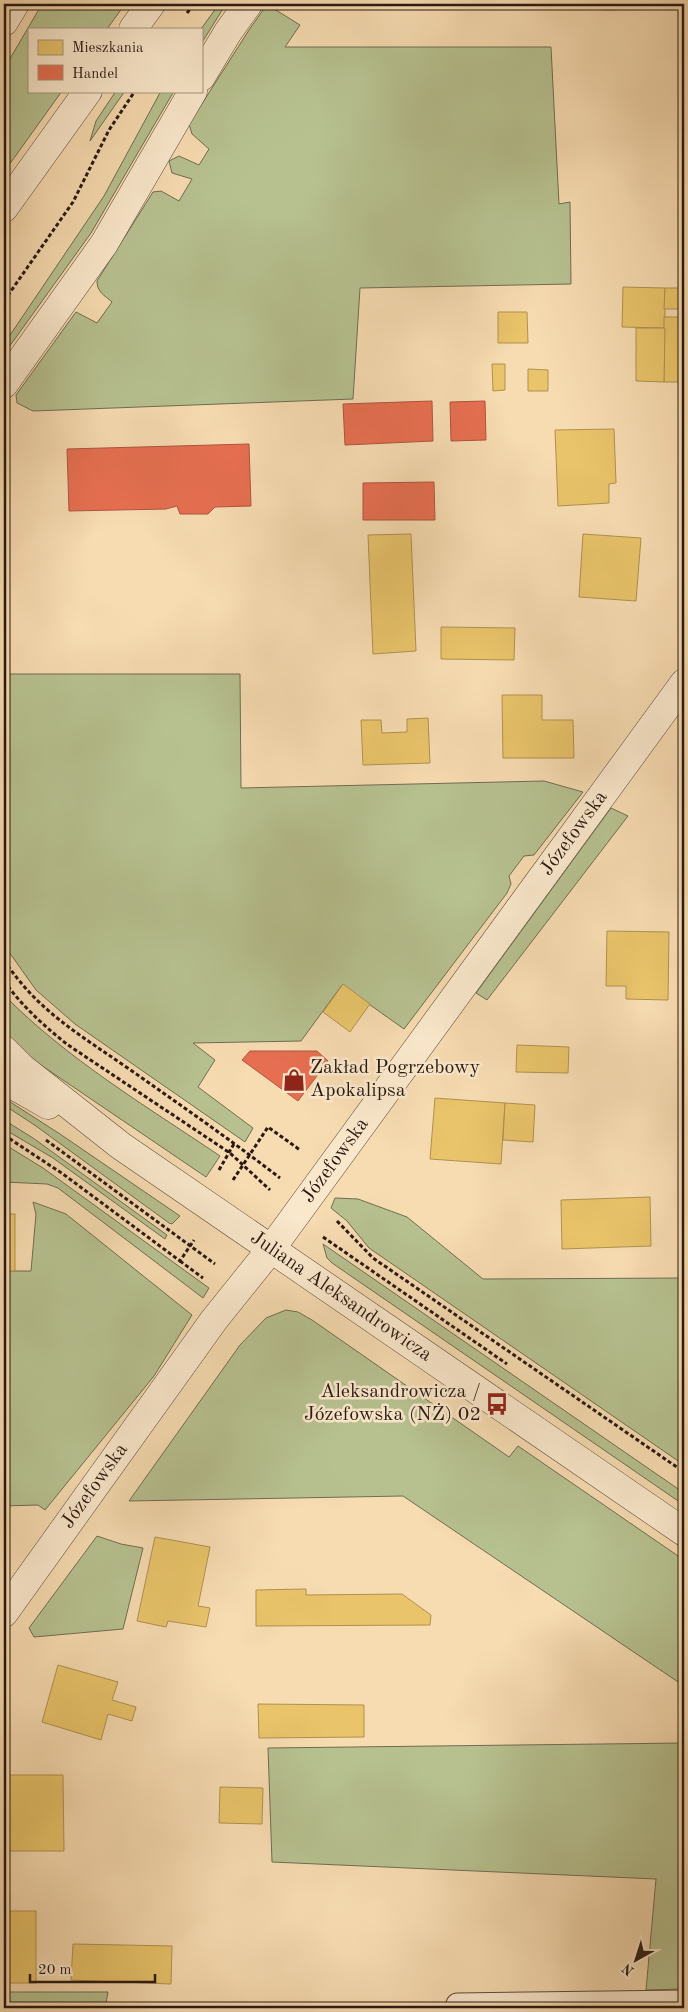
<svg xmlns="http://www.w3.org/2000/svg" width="688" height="2012" viewBox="0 0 688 2012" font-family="'Old Standard TT',serif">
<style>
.green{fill:#b7c190;stroke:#706d51}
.homes{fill:#e9c46a;stroke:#af9150}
.shops{fill:#e76f51;stroke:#ae553e}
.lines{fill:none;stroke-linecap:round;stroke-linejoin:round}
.service-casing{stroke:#5c4a3a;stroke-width:23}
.minor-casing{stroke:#5c4a3a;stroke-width:29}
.tertiary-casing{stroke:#5c4a3a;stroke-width:29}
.path{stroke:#291912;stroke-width:3;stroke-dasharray:4 2.5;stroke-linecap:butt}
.service{stroke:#fae8cc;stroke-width:21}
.minor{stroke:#fae8cc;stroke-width:28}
.tertiary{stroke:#fae8cc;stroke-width:28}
.labels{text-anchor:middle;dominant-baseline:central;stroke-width:5;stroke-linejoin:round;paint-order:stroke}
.street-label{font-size:20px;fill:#291912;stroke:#fae8cc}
.poi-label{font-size:20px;fill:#291912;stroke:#fae8cc;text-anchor:start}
</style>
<rect width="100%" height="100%" fill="#f7dbb1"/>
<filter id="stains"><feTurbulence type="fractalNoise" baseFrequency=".004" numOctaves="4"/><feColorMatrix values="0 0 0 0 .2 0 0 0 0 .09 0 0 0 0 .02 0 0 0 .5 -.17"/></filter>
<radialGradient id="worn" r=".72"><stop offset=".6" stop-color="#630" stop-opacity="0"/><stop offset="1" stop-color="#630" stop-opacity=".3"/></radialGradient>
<g class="green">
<path d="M42 4H125L107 29H29V91H62L4 172V69Z"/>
<path d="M219 4H226L201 44V29Z"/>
<path d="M271 7 300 25 285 47H551L559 204 570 202 571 284 360 288 353 399 33 411 17 403 16 395 76 312 97 323 112 302C104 295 97 292 97 281L153 192 161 191 179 201 192 179 172 173 169 161 179 156 199 165 209 149 192 134 189 124 249 30 263 10Z"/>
<path d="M116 91H125L90 141 96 121Z"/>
<path d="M161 91H174L91 233 4 354V344L104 196Z"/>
<path d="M4 674H240L241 788 544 781 583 792 534 855 524 856 509 876 511 884 507 893 404 1029 342 985 301 1041 193 1043 215 1060 198 1087 253 1128 245 1142 75 1024 36 990 4 945Z"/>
<path d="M611 808 628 816 487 1000 476 993Z"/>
<path d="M4 995C67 1059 146 1106 220 1156L206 1177 32 1059 4 1032Z"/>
<path d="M4 1098 60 1134 180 1216 172 1224 169 1223 36 1126 4 1105Z"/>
<path d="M4 1120 33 1138 167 1235 165 1239 53 1158 4 1129Z"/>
<path d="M4 1144 43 1168 209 1288 203 1298 58 1188 47 1184 4 1182Z"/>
<path d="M335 1198 358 1199 407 1217 483 1279 684 1278V1465L369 1248 347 1221 331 1208Z"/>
<path d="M33 1202 66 1214 192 1315 154 1376 45 1510 38 1505 4 1506V1271H31L36 1214Z"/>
<path d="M323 1244 684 1493V1505L332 1263 327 1258Z"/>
<path d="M286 1310 298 1312 312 1320 509 1457 518 1446 684 1560V1686L403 1496 129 1501 240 1345 266 1318Z"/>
<path d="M97 1536 121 1544 143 1548 123 1629 34 1637 29 1628Z"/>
<path d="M684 1743V1989L646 1990 656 1879 272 1862 268 1748Z"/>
<path d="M4 1992H108L105 2008H4Z"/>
</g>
<g class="homes">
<path d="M604 4H654V9L604 10Z"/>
<path d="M681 222H684V276H682Z"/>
<path d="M623 287 665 288V328L622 327Z"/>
<path d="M665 288H684V309H664Z"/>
<path d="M498 312H527L528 343H498Z"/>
<rect x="664" y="317" width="20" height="65"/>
<path d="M636 328H665L664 382 636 381Z"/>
<path d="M492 364H505V390L493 391Z"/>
<path d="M528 369 548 370V391H528Z"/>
<path d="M614 429 616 483 609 484V503L558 506 555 430Z"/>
<path d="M411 534 416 651 373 654 368 535Z"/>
<path d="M583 534 641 538 636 601 579 597Z"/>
<path d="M441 627 515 628 514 660 441 659Z"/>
<path d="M502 695H542V720H573L574 758H503Z"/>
<path d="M428 718 430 763 363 765 361 720H381L382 733 407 732V719Z"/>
<path d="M607 931 669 932 668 1000 626 999V986H606Z"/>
<path d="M343 984 370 1004 350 1032 323 1012Z"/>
<path d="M517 1045 569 1047 568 1073 516 1072Z"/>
<path d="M681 1077H684V1104L681 1105Z"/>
<path d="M435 1098 505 1103 501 1164 430 1159Z"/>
<path d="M505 1103 535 1105 533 1142 503 1140Z"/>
<path d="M650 1197 651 1246 562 1249 561 1200Z"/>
<rect x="4" y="1214" width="11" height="57"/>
<path d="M155 1537 210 1547 198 1606 210 1608 206 1627 168 1621 166 1627 137 1621Z"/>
<path d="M306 1589V1595L402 1594 431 1615 430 1625 256 1626V1590Z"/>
<path d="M58 1665 118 1682 112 1700 136 1707 132 1721 108 1714 101 1740 42 1722Z"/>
<path d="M258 1704 364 1705V1737L259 1738Z"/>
<path d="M4 1775H63L64 1851H4Z"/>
<path d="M220 1787 263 1788 262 1824 219 1823Z"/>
<rect x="4" y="1911" width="32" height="72"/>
<path d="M73 1944 172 1946 171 1984 71 1980Z"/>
</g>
<g class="shops">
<path d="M432 401 433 441 345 445 343 404Z"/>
<path d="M485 401 486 440 451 441 450 402Z"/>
<path d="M249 444 251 506 215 507 208 514H180L177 506 166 509 69 511 67 449Z"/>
<path d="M434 482 435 520H363V483Z"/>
<path d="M250 1051H317L328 1061 298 1101 242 1060Z"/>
</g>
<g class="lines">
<defs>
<path id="service" d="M457 2004 684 2001"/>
<g id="minor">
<path d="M201 77 228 32 248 4"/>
<path d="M4 384 104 244 193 91"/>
<path id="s1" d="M4 1050 22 1068 121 1146 684 1532"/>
<path d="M4 1080 48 1105"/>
<path id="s2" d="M4 1613 214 1320 271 1249 684 683"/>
</g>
<g id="tertiary">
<path d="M4 22 15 4"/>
<path d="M133 29 151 4"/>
<path d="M4 208 88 91"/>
</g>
</defs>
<use href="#service" class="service-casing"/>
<use href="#minor" class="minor-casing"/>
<use href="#tertiary" class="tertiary-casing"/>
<g class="path">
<path d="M187 13 194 4"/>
<path d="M4 301 73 202 109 130 135 91"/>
<path d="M4 960C38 1012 82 1036 132 1071 182 1106 232 1141 280 1178"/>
<path d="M4 981C22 1006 44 1026 68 1045L230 1153 270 1190"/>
<path d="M4 1135 63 1174 180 1261 194 1240"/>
<path d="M46 1140 215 1264"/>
<path d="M219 1170 235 1142"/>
<path d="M233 1180 268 1127 300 1150"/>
<path d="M337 1221 373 1258 684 1472"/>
<path d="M323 1237 507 1364"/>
<path d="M180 1261 203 1278"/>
</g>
<use href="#service" class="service"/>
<use href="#minor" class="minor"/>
<use href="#tertiary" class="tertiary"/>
</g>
<defs>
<symbol id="shop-bare" viewBox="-9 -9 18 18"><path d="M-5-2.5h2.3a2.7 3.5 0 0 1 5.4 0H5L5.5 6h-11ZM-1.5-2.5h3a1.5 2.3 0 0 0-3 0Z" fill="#8f2418" stroke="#fae8cc" stroke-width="2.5" paint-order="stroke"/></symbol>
<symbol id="bus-bare" viewBox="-9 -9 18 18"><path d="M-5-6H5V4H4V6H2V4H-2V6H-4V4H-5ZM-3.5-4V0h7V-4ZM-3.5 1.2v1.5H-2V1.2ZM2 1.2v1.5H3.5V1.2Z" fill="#8f2418" stroke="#fae8cc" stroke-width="2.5" paint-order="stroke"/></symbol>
</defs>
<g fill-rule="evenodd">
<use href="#shop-bare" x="278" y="1064" width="32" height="32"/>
<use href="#bus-bare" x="481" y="1388" width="32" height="32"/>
</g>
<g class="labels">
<g class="street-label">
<text stroke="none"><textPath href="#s2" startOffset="966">Józefowska</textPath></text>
<text stroke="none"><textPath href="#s2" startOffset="561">Józefowska</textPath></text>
<text stroke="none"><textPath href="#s1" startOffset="418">Juliana Aleksandrowicza</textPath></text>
<text stroke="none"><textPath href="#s2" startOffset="156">Józefowska</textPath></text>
</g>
<g class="poi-label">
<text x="310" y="1068">Zakład Pogrzebowy<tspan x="310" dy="23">Apokalipsa</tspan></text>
<text x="481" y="1392" text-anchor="end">Aleksandrowicza /<tspan x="481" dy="23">Józefowska (NŻ) 02</tspan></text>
</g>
</g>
<rect width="688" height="2012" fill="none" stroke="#f7dbb1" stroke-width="20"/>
<rect x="5" y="5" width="678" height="2002" fill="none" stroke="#291912" stroke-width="2.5"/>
<rect x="10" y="10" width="668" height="1992" fill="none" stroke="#291912"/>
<rect x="28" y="28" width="175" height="65" fill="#fae8cc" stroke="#a69582"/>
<rect x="38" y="40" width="25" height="15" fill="#e9c46a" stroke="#a69582"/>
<text x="72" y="52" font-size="15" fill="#291912">Mieszkania</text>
<rect x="38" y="65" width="25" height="15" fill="#e76f51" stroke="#a69582"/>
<text x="72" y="78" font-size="15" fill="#291912">Handel</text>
<g transform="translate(636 1960) rotate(219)" stroke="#fae8cc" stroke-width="4" paint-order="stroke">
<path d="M0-4L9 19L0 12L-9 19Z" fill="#291912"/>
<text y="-8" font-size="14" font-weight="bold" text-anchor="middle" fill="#291912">N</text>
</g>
<path d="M30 1974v8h125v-8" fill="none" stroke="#291912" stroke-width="2.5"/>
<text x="38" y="1974" font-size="15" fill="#291912" stroke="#fae8cc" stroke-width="4" paint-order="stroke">20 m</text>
<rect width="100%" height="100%" filter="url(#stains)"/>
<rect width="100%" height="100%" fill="url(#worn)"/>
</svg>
